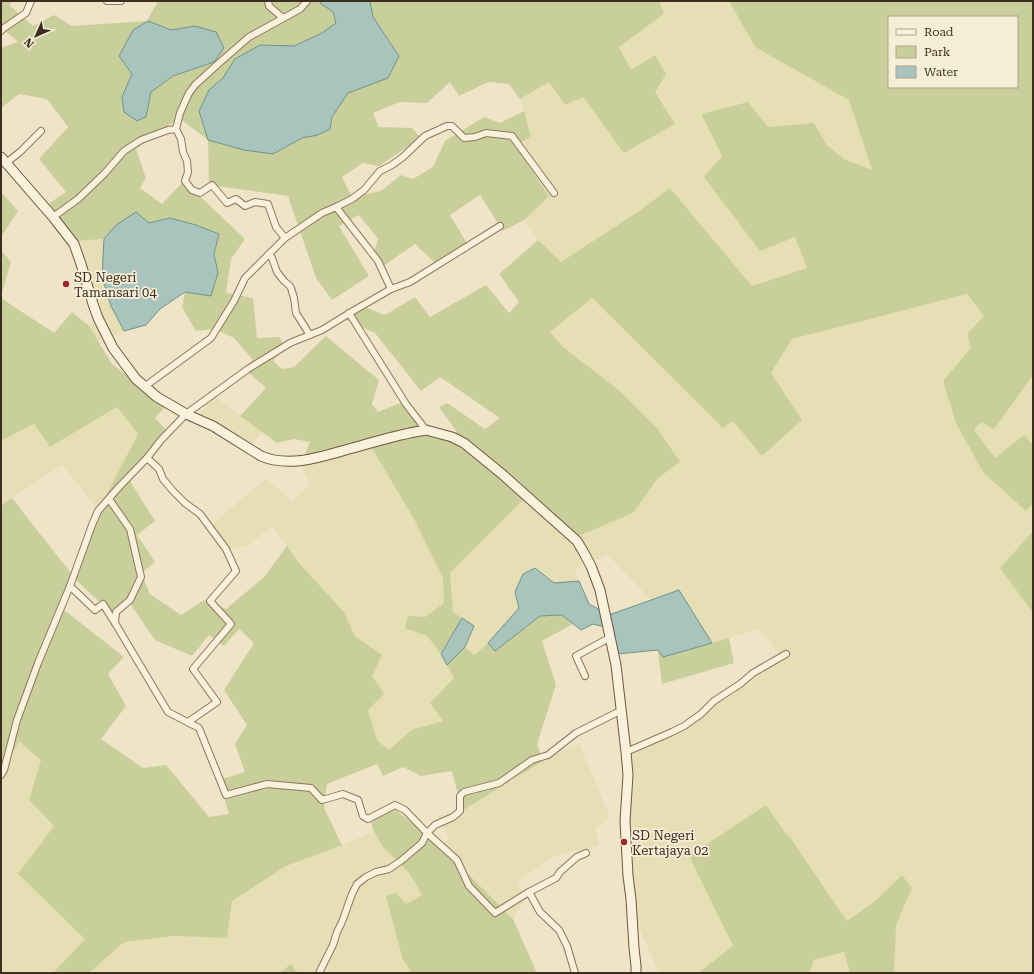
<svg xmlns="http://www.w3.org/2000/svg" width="1034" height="974" viewBox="0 0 1034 974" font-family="'Roboto Serif',serif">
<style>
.farmland{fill:#e6deb5}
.green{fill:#c9cf9b;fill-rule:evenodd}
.water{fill:#a9c4bc;stroke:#6f938a}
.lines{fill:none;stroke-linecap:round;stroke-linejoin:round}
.street-casing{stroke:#8d765c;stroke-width:8}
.secondary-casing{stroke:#6f573f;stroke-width:11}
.street{stroke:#faf1dc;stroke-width:6}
.secondary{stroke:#faf1dc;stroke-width:9}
.poi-dot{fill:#9e2a2b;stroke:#f7eed8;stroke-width:1.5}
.labels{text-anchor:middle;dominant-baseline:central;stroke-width:3.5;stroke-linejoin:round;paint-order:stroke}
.poi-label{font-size:13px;fill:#3d2e20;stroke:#f7eed8;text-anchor:start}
</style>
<rect width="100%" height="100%" fill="#f0e4c8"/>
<g class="farmland">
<path d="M659 1H729L755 47 849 100 873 171 844 159 827 145 814 123 768 127 701 114 722 156 704 177 796 237 807 268 752 286 670 188 639 211 561 262 538 240 524 220 549 196 516 146 531 136 520 99 549 82 583 97 624 153 675 124 655 92V55L631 70 619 47 664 14Z"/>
<path d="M104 239 102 277 111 306 124 331 98 341 89 326 100 319 72 241Z"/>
<path d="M967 294 984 316 967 334 972 348 943 381 956 423 1026 511 1033 503V531L1000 568 1033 613V973H894L896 925 912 888 902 875 875 901 847 921 789 836 786 834 689 856 734 946 698 973H659L637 924 624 829 630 751 689 725 780 656 760 629 712 643 679 590 651 600 608 555 575 569 579 581 554 583 535 568 515 592 520 607 488 643 474 655 465 647 474 626 453 612 450 573 527 495 633 513 658 478 680 462 658 429 621 392 563 347 550 332 592 298 723 428 733 420 770 373 792 339Z"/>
<path d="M1033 376V445L1024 436 995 458 974 430 981 422Z"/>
<path d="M215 396 240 416 262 432 247 449 196 418Z"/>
<path d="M117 407 138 434 98 511 62 464 1 505V441L34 424 50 447Z"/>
<path d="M370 445 414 519 443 578 444 603 425 617 406 628 427 636 441 654 455 678 430 703 443 721 411 730 389 750 377 740 368 710 372 676 382 655 355 636 344 612 299 563 272 526 250 544 227 550 211 525 266 479 292 501 310 485 301 465Z"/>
<path d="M19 741 41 760 29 800 54 826 18 875 85 939 53 973H1V775Z"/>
<path d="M579 743 610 817 596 828 598 845 553 857 517 882 526 898 513 919 471 877 440 845 450 838 437 816 462 811 543 761Z"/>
<path d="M374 832 383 847 410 874 422 896 406 904 403 960 412 973H298L291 964 279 973H208L206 970 202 973H89L123 942 174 936 227 938 232 901 286 866Z"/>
<path d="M844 952 850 973H811L810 970 814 960Z"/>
</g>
<g class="green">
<path d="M1 1H13L9 5 33 26 54 15 72 26 147 21 158 1H321L320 3 333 12 336 23 322 33 294 46 260 45 235 59 223 78 209 90 273 154 302 138 318 135 348 93 388 78 399 55 373 17 370 1H659L664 14 619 47 631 70 655 55 666 74 655 92 675 124 624 153 583 97 565 105 549 82 520 99 509 84 488 82 459 96 450 82 427 103 400 102 373 113 379 127 412 128 421 138 379 166 363 163 342 177 352 197 381 191 401 175 413 179 433 167 445 141 484 117 500 123 524 111 531 136 516 146 549 196 524 220 503 231 480 195 450 215 468 245 436 264 415 244 382 267 374 252 378 239 359 215 339 226 369 276 332 300 316 278 288 196 209 185 208 140 179 118 136 149 146 178 140 188 162 204 184 181 245 239 231 259 226 293 253 298 257 338 280 337 284 349 273 361 282 369 294 367 326 336 379 380 372 404 378 412 405 401 433 436 447 439 457 432 439 407 447 403 485 429 500 418 440 377 421 391 375 333 344 319 365 307 385 315 415 297 430 317 486 285 509 313 519 302 499 274 538 240 561 262 639 211 670 188 752 286 807 268 795 237 760 251 704 177 722 156 701 114 748 102 768 127 814 123 827 145 844 159 872 170 849 100 755 47 729 1H1033V376L1031 378 994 429 981 422 974 430 995 458 1024 435 1033 445V503L1026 511 983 472 956 423 943 381 971 348 967 334 984 316 967 294 792 339 771 373 802 420 762 456 733 421 723 428 592 298 550 332 563 347 621 392 658 429 680 462 658 478 633 513 576 537 527 496 450 573 453 612 462 618 441 654 427 636 405 628 408 616 425 617 444 603 443 578 414 519 370 445 301 465 310 442 294 439 277 443 240 416 266 388 245 369 253 360 234 338 215 329 196 331 182 307 185 292 211 296 218 273 214 254 219 234 170 218 149 223 116 225 104 239 72 241 45 206 66 192 39 159 68 127 47 99 19 94 1 108V48L18 42 1 27ZM889 17H1017V87H889ZM147 21 171 30 195 26 214 62 173 76 151 92 146 117 124 112 122 98 132 74Z"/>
<path d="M1 192 18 211 1 237Z"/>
<path d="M1 250 11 262 1 296Z"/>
<path d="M1 298 54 333 72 312 89 326 112 364 143 388 169 403 155 418 169 433 130 481 155 521 137 535 155 562 141 573 150 594 181 615 204 600 226 609 264 577 287 546 299 563 344 612 355 636 382 655 372 676 384 694 368 710 377 740 389 750 411 730 443 721 430 703 454 678 447 665 465 647 474 655 488 643 495 651 540 616 562 615 573 624 542 641 556 685 537 744 543 761 462 811 452 771 421 776 403 767 383 776 377 764 327 784 324 808 342 845 286 866 232 901 227 938 174 936 124 942 89 973H53L85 939 18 874 54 826 29 800 41 760 19 741 1 775V505L12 498 74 577 98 511 138 434 117 407 50 447 34 424 1 441ZM74 578 112 614 129 602 155 640 192 656 209 635 224 646 239 629 254 643 224 690 247 725 235 744 245 772 219 780 229 814 209 817 166 765 143 768 101 739 126 706 108 674 124 657 63 609Z"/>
<path d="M1033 531V613L1000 568Z"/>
<path d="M729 638 734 663 662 684 658 650 663 657Z"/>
<path d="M389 805 440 845 471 877 513 919 537 973H412L403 960 386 896 396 893 406 904 422 895 410 874 383 847 374 832 370 820Z"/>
<path d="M766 805 786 834 789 836 847 921 875 901 902 875 912 888 896 925 894 973H850L844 952 814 960 810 970 811 973H698L733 946 689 856Z"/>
<path d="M291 964 298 973H279Z"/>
</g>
<g class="water">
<path d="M321 1H370L373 17 399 56 388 78 348 93 332 117 330 129 318 135 302 138 273 154 244 150 208 140 199 111 209 90 223 78 235 59 260 45 294 46 322 33 336 23 333 12 320 3Z"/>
<path d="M148 21 171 30 195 26 216 32 224 48 214 62 173 76 151 92 146 117 137 121 124 112 122 97 132 74 119 56 133 30Z"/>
<path d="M136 212 149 223 170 218 196 225 219 234 214 254 218 273 211 296 185 292 160 309 146 325 124 331 111 306 102 277 104 239 116 225Z"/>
<path d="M535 568 554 583 579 581 589 604 609 615 679 590 712 643 663 657 658 650 617 654 610 628 593 624 581 630 562 615 540 616 495 651 488 643 519 608 515 592 523 574Z"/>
<path d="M462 618 474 626 465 647 447 665 441 654Z"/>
</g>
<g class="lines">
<defs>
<g id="street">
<path d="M107 1H121"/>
<path d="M268 1 269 6 283 18"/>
<path d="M1 31 4 28 26 13 31 1"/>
<path d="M6 163 20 152 41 131"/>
<path d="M336 207 378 261 391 289"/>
<path d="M53 217 78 199 105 173 124 151 141 140 168 130 176 129"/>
<path d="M285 238 276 227 268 204 255 202 245 206 236 199 227 203 212 185 200 193 192 190 185 181 188 172 187 161 183 152 181 139 176 129 180 113 189 93 195 85 218 64 249 37 300 9 307 1"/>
<path d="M269 254 272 258 277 272 284 281 289 285 291 288 294 298 296 313 310 335"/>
<path d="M349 313 406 404 426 430"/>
<path d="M144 387 211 338 234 301 245 278 285 238 322 213 336 207 352 199 364 190 380 171 392 165 403 157 425 136 447 126H452L464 138 475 137 486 133 512 136 554 193"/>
<path d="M147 458 159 469 163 479 173 491 185 503 200 514 226 549 236 571 210 601 231 624 193 669 217 702 188 722"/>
<path d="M109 499 130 529 141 577 130 600 116 612 115 623 168 712 199 728 226 795 267 784 311 788 322 800 343 794 358 800 363 816 368 819 395 805 405 810 427 833 457 860 469 886 495 913 529 892 540 912 559 930 567 946 575 973"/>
<path d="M70 586 95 610 103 604 115 623"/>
<path d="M585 676 576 656 611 637"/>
<path d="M626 752 672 732 684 726 701 714 714 701 740 684 753 673 786 654"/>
<path d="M1 775 4 770 17 720 38 663 70 586 92 525 98 511 119 487 147 458 161 440 186 414 248 369 290 343 322 330 353 311 391 289 410 282 500 226"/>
<path d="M529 892 556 878 560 872 577 857 586 853"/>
<path d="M319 973 333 945 337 932 342 922 352 894 357 884 366 877 376 872 389 869 402 860 422 843 427 833 435 825 453 817 460 811V796L464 792 499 783 532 760 548 755 576 733 622 710"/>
</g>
<path id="secondary" d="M1 157 53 217 74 244 81 264 93 304 98 318 113 348 136 379 157 397 186 414 213 426 261 456C289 468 321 457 349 449 371 443 393 436 415 432L426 430 452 437 464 443 502 474 577 541 584 553 591 566 600 590 616 665 626 752 628 775 625 821 628 876 631 899 634 948 636 966V973"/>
</defs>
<use href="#street" class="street-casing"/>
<use href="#secondary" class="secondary-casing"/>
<use href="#street" class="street"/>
<use href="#secondary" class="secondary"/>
</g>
<g class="poi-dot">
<circle cx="66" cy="284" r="4"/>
<circle cx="624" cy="842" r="4"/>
</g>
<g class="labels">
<g class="poi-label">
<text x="74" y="277">SD Negeri<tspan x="74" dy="15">Tamansari 04</tspan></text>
<text x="632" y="835">SD Negeri<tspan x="632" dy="15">Kertajaya 02</tspan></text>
</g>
</g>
<rect width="1034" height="974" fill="none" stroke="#3d2e20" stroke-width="4"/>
<rect x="888" y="16" width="130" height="72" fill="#f7eed8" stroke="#ada18e"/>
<rect x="896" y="29" width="20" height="6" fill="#faf1dc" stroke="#ada18e"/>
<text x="924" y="36" font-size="12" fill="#3d2e20">Road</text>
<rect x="896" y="46" width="20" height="12" fill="#c9cf9b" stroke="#ada18e"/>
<text x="924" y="56" font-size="12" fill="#3d2e20">Park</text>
<rect x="896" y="66" width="20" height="12" fill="#a9c4bc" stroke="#ada18e"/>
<text x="924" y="76" font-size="12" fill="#3d2e20">Water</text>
<g transform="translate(36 36) rotate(225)" stroke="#f7eed8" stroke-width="3" paint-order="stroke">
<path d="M0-3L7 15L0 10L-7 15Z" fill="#3d2e20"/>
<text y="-6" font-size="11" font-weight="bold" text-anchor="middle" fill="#3d2e20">N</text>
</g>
</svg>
